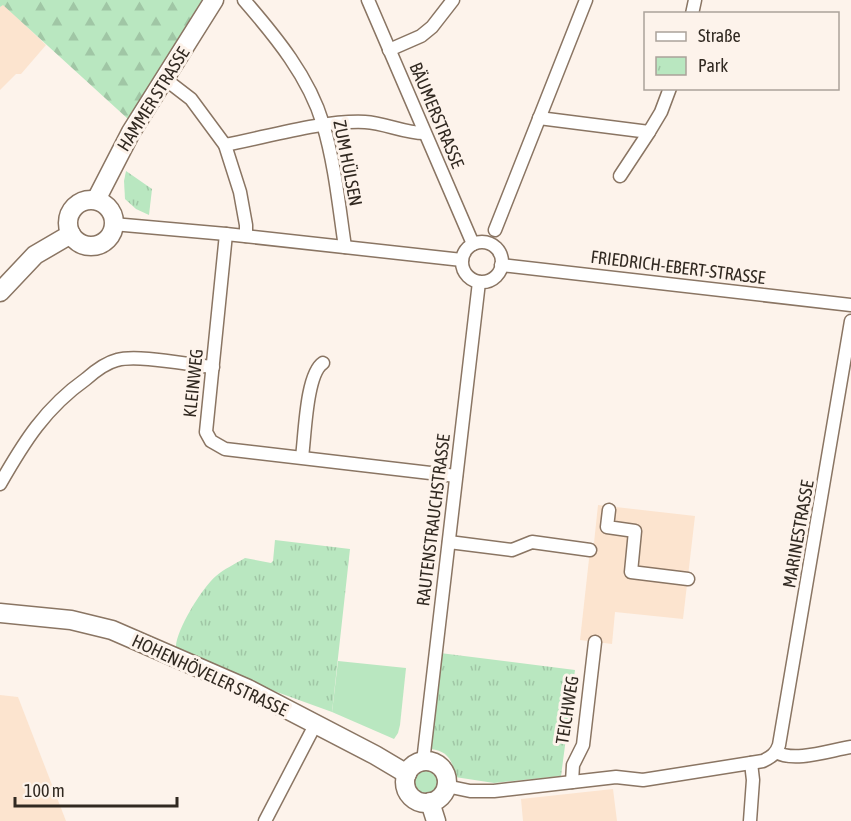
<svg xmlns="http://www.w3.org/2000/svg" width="851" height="821" viewBox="0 0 851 821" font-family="'Asap Condensed',sans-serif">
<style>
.built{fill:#fce4cf}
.green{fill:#b9e7c0}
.forest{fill:url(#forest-firs)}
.park{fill:url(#park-tufts)}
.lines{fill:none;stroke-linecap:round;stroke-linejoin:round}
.street-casing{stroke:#8a7563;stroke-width:15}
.secondary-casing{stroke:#8a7563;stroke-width:21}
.street{stroke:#fff;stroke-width:12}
.secondary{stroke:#fff;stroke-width:18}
.labels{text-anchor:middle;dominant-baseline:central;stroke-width:6;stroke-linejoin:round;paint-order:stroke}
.street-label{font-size:18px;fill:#312921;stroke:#fdf3eb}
</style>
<defs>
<pattern id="forest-firs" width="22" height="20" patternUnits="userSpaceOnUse" patternTransform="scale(1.5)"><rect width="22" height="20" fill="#b9e7c0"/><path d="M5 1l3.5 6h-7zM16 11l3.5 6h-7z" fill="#a0c6a5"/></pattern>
<pattern id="park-tufts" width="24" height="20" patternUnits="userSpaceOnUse" patternTransform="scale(1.5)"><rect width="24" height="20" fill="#b9e7c0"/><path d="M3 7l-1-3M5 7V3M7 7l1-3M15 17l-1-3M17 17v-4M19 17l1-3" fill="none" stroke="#a0c6a5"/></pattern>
</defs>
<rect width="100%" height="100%" fill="#fdf3eb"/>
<g class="built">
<path d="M3 4 46 45 21 74H16L0 90V7Z"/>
<path d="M598 505 695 516 683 619 615 612 612 644 580 640 590 550 594 543Z"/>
<path d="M0 695 18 697 66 821H0Z"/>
<path d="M613 789 617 821H523L521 799Z"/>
</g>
<g class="green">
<path d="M338 661 406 668 400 725 398 733 394 739 332 712Z"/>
<circle cx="426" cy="782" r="11"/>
</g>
<path class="forest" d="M0 0H202L128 119 3 5 0 7Z"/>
<g class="park">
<path d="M126 171 152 189 149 215 136 209 125 199 124 181Z"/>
<path d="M275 540 350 549 332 712 252 683 176 647C176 630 202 588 216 576 224 569 235 564 245 558L271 563 273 561Z"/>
<path d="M440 653 575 670 561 776 494 783 455 777C453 761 448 751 431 749Z"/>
</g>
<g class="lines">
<defs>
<g id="street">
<path d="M244 0C276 37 309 77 323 124 335 164 339 207 345 247"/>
<path d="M368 0 473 244"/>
<path d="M692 14 695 0"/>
<path d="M389 50 421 36 432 27 453 0"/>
<path d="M165 79 191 99 225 145 240 192 246 225V236"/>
<path d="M539 118 649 132 661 112 670 88"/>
<path d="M225 145C267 137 323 120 365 122 385 123 404 133 424 133"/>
<path d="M620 176 649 132"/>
<path d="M113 224 226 234 462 260"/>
<path d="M495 230 586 0"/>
<path d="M226 234 206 432 211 441 225 449 456 476"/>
<circle cx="482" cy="262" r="20"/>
<path d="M501 265 851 305"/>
<path d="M302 457C305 436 306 374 323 363"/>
<path d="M0 484C24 442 45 408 86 379 95 371 105 363 117 360 137 354 190 365 213 367"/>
<path d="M609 510 607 527 635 531 631 572 688 579"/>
<path d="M449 542 512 550 532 542 590 550"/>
<path d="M776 752C794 763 831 750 851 747"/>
<path d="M423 762 479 282"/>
<path d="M572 782 573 765 583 745 595 642"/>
<path d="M446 786 470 791H494L616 777 643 780 763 761C771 757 776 754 779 745L851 321"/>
<path d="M265 821 315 725"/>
<path d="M750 821 753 780 751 763"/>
</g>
<g id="secondary">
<path d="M96 200 131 132 214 0"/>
<circle cx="91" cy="223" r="23"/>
<path d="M0 292 35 255 71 234"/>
<path d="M0 613 71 620 112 630 248 689 375 755 407 774"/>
<circle cx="426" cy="782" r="21"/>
<path d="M430 802 436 821"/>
</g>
</defs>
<use href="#street" class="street-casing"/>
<use href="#secondary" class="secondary-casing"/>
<use href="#street" class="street"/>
<use href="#secondary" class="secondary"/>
</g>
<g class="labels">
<g class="street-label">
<text transform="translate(153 99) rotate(-58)">HAMMER STRASSE</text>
<text transform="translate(437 115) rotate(67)">BÄUMERSTRASSE</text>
<text transform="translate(348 163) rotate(79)">ZUM HÜLSEN</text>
<text transform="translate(678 267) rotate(7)">FRIEDRICH-EBERT-STRASSE</text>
<text transform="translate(193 383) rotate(-84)">KLEINWEG</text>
<text transform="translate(433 520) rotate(-83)">RAUTENSTRAUCHSTRASSE</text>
<text transform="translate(798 534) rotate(-80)">MARINESTRASSE</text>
<text transform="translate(210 675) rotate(25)">HOHENHÖVELER STRASSE</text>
<text transform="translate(567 710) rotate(-81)">TEICHWEG</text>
</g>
</g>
<rect x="644" y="12" width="195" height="78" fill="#fdf3eb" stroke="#aba29a" stroke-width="1.5"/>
<rect x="656" y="32" width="30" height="9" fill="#ffffff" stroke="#aba29a" stroke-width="1.5"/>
<text x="698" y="42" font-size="18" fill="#312921">Straße</text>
<rect x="656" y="57" width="30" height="18" fill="url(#park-tufts)" stroke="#aba29a" stroke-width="1.5"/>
<text x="698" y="72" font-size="18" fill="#312921">Park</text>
<path d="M15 797v9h162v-9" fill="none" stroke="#312921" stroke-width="3"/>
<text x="24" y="797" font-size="18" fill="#312921" stroke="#fdf3eb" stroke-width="4.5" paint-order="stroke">100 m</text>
</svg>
